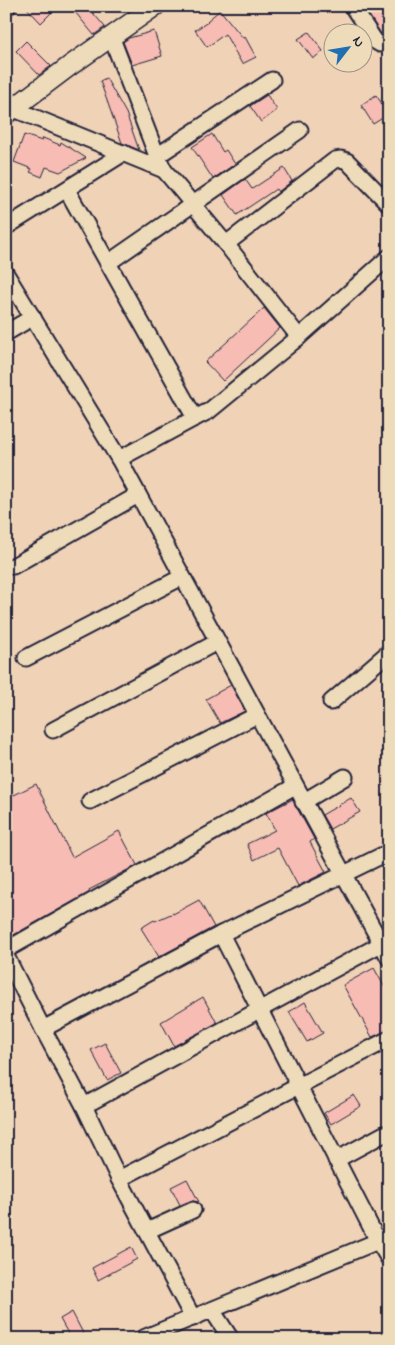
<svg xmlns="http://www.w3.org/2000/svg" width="395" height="1345" viewBox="0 0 395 1345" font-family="'Indie Flower',sans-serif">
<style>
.building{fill:#f7bcb3;stroke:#22223b}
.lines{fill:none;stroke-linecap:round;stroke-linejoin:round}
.minor-casing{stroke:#22223b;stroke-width:19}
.tertiary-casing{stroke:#22223b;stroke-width:22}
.minor{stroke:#eddbb9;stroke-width:15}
.tertiary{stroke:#eddbb9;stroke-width:19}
</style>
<rect width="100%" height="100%" fill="#f0d2b7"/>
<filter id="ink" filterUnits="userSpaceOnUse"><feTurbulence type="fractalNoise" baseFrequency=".02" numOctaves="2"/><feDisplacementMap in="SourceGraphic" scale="10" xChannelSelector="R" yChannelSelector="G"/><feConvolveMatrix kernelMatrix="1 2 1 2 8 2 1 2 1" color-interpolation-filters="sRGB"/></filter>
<g filter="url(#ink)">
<g class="building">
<path d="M25 6H58L41 23Z"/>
<path d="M70 6H87L105 27 94 35Z"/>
<path d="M363 6H382L389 17V32L381 34Z"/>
<path d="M220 10 243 38 245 37 256 57 242 64 225 34 207 47 195 30 208 22 207 21Z"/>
<path d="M154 31 162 56 132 65 123 42 129 38Z"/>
<path d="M309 32 323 51 313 59 298 39Z"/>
<path d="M26 41 51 66 39 75 16 51Z"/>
<path d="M106 78 126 113 139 150 122 143 100 81Z"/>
<path d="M267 95 277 110 261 122 250 106Z"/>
<path d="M376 95 389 114 373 124 361 105Z"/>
<path d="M212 134 223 152 226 150 235 164 213 179 192 147Z"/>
<path d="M24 135 42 141 43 138 60 145 61 142 86 158 60 172 46 167 42 177 30 172 32 169 14 162Z"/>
<path d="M284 168 292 181 278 192 276 189 237 215 223 195 245 179 252 189Z"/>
<path d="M264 308 280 328 223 381 205 362Z"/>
<path d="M231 685 245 711 220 723 206 699Z"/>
<path d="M36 784 72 857 119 831 137 865 89 890 90 892 10 937 6 929V799Z"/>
<path d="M351 798 360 812 330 829 322 815Z"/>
<path d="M293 799 295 806 298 810 314 839 310 842 326 872 298 886 278 848 254 860 247 844 275 830 266 813Z"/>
<path d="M199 900 214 927 159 957 141 928 154 920 155 921 173 913V914Z"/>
<path d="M374 968 389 995V1030L372 1037 343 985Z"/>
<path d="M203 997 217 1023 174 1046 161 1022Z"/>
<path d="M305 1002 323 1033 307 1042 289 1012Z"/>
<path d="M105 1043 121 1073 107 1080 91 1050Z"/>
<path d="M354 1095 361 1106 331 1124 324 1113Z"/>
<path d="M187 1179 199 1202 193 1201H190L180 1205 171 1187Z"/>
<path d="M131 1247 137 1259 98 1280 92 1268Z"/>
<path d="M72 1312 86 1339H71L60 1319Z"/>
</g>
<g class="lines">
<defs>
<g id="minor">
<path d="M352 6 375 41 380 44 389 41"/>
<path d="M6 8 8 6"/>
<path d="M111 36 157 156 164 170 226 244 299 337"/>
<path d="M6 102 14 109 164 170"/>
<path d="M157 156 272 80"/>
<path d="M67 190 195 418 209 411 299 337 389 257"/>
<path d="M6 227 124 153"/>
<path d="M226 244 335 160 341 159 347 161 389 204"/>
<path d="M108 263 300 130"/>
<path d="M6 274 119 459 389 958"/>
<path d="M6 333 33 317"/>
<path d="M119 459 195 418"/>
<path d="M13 566 138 495"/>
<path d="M26 658 182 577"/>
<path d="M331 702 389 652"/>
<path d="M53 730 217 642"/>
<path d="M90 801 257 715"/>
<path d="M303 802 345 777"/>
<path d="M389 852 221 934 378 1241 389 1259"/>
<path d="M6 950 295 786"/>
<path d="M6 956 43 1029 84 1106 119 1179 193 1318"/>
<path d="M43 1029 221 934"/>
<path d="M84 1106 259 1010 381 944"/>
<path d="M336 1160 384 1134"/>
<path d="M119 1179 389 1039"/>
<path d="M147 1231 193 1210"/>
<path d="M212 1310 231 1339"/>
<path d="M141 1339 378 1241 389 1235"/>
</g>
<path id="tertiary" d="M6 114 71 65 155 6"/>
</defs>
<use href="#minor" class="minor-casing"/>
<use href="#tertiary" class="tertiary-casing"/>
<use href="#minor" class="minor"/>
<use href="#tertiary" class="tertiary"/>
</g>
</g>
<rect width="395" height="1345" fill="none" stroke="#eddbb9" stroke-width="25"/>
<rect x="12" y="12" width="370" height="1320" fill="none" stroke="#22223b" stroke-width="2" filter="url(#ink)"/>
<g transform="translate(348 48) rotate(59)"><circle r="24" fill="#eddbb9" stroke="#9c9187"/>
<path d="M0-4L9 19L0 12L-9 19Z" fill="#1f6fb2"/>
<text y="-8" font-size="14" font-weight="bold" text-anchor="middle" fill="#22223b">N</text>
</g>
</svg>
